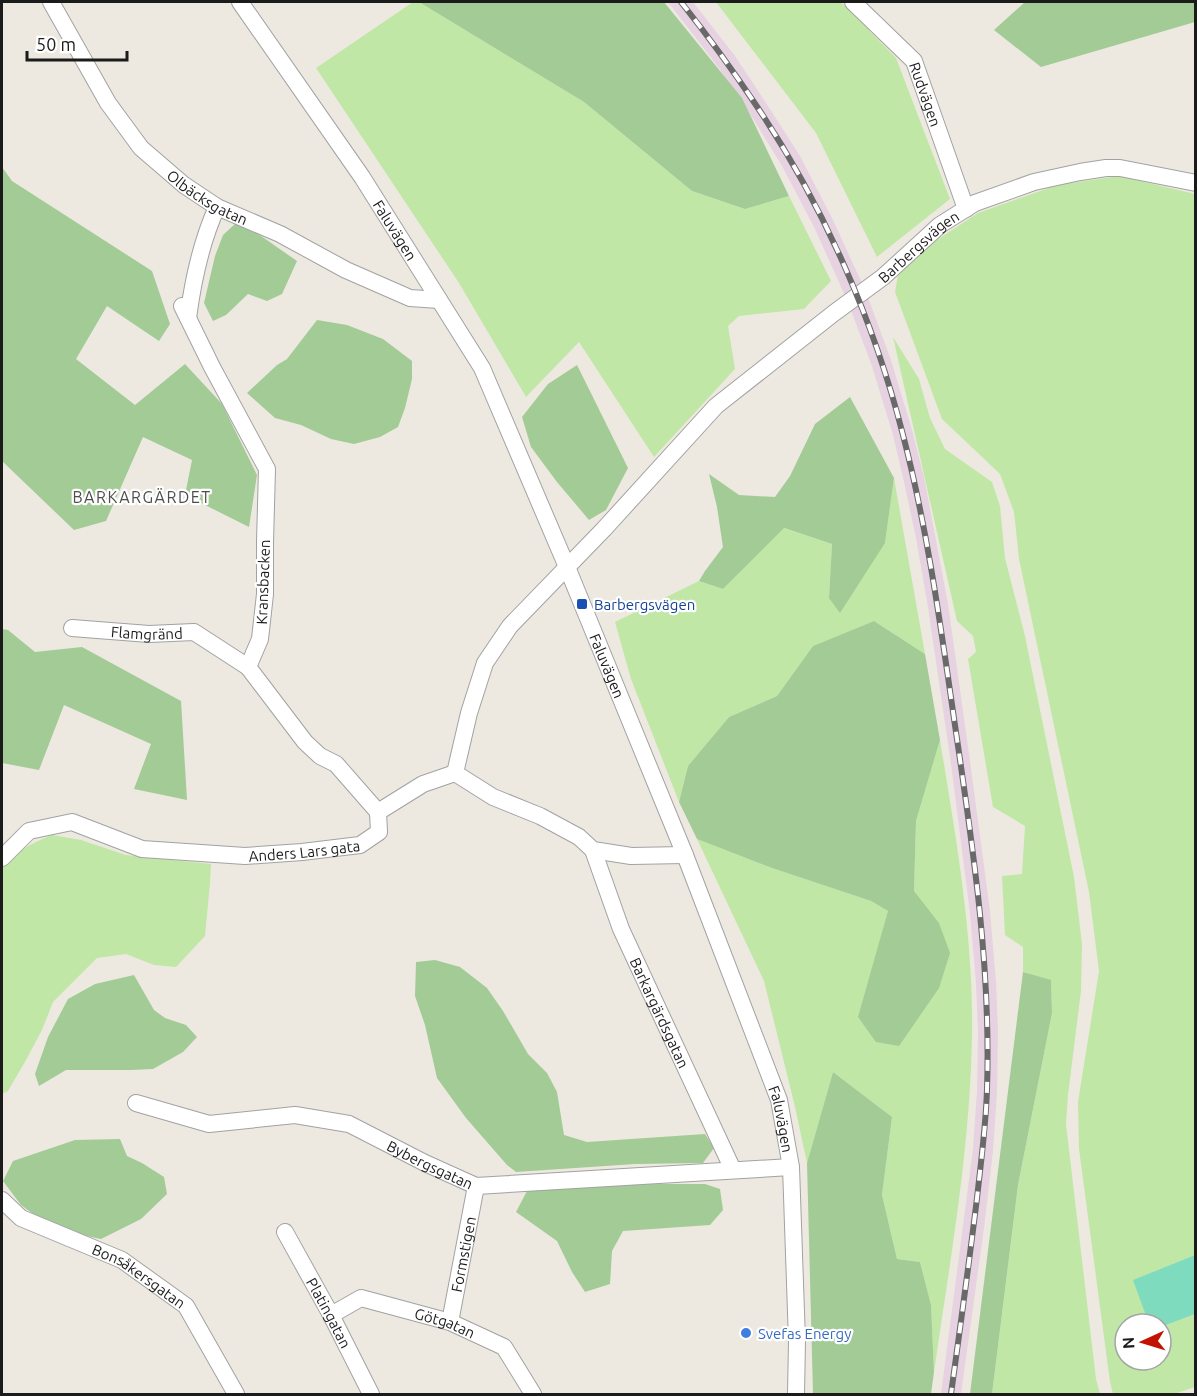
<svg xmlns="http://www.w3.org/2000/svg" width="1197" height="1396" viewBox="0 0 1197 1396" font-family="Ubuntu,sans-serif">
<style>
.industrial{fill:#e6d2e1}
.grass{fill:#c1e7a6}
.forest{fill:#a2cb96}
.pitch{fill:#7fdbbe}
.lines{fill:none;stroke-linecap:round;stroke-linejoin:round}
.minor-casing{stroke:#a2a2a2;stroke-width:18}
.minor{stroke:#fff;stroke-width:16}
.rail-casing{stroke:#696969;stroke-width:6}
.rail{stroke:#fff;stroke-width:4;stroke-dasharray:11;stroke-linecap:butt}
.transit-dot{fill:#1a4fb4;stroke:#fff;stroke-width:2}
.shop-dot{fill:#3f7fe0;stroke:#fff;stroke-width:2}
.labels{text-anchor:middle;dominant-baseline:central;stroke-width:4.5;stroke-linejoin:round;paint-order:stroke}
.street-label{font-size:15px;fill:#1b1b1b;stroke:#fff}
.transit-label{font-size:15px;fill:#164399;stroke:#fff;text-anchor:start}
.shop-label{font-size:15px;fill:#366cbe;stroke:#fff;text-anchor:start}
.neighbourhood-label{font-size:16px;letter-spacing:1.5px;fill:#4e4e4e;stroke:#fff}
</style>
<rect width="100%" height="100%" fill="#ede9e1"/>
<path class="industrial" d="M668 2H693L735 56 768 106 800 156 833 220 866 292 891 360 912 430 924 477 948 604 970 761 990 911 996 982 998 1032 997 1092 993 1151 984 1228 961 1394H941L973 1149 977 1091 978 1032 976 983 970 913 951 764 928 607 916 538 904 482 893 435 872 366 847 300 815 229 782 166 752 117 719 68Z"/>
<g class="grass">
<path d="M413 2H419L584 102 692 191 745 209 789 196 831 281 804 309 739 316 728 326 735 369 654 457 579 342 526 397 459 283 316 68Z"/>
<path d="M716 2H841L896 58 950 199 877 257 816 133Z"/>
<path d="M1119 176 1195 194V1255L1134 1280 1149 1324H1125V1360H1161V1327L1195 1314V1387L1174 1394H1113L1110 1382 1079 1149 1078 1102 1099 971 1089 892 1019 559 1014 512 1000 474 942 419 895 292 900 264 978 213 1057 185Z"/>
<path d="M893 337 919 379 930 418 945 449 992 482 1000 506 1005 558 1025 636 1074 877 1082 944 1081 991 1068 1095 1066 1124 1096 1379 1100 1394H992L1018 1185 1052 1013 1051 981 1023 972V947L1005 935 1002 876 1022 874 1025 826 993 807 968 659 976 652 973 636 957 621Z"/>
<path d="M894 478 925 654 874 621 813 646 777 696 729 717 688 766 679 802 631 679 615 622 699 581 723 589 783 528 832 544 829 598 885 543Z"/>
<path d="M940 740C956 838 974 937 972 1038 970 1150 950 1261 934 1372L931 1305 920 1262 897 1259 882 1195 892 1117 833 1072 807 1163 795 1107 764 981 697 839 772 868 871 901 888 911 877 953 939 923 914 892 916 821Z"/>
<path d="M52 835 81 840 126 855 211 864 210 883 205 936 176 967 154 965 126 954 97 958 53 1002 42 1030 26 1060 8 1091 2 1094V866C16 851 34 842 52 835Z"/>
</g>
<g class="forest">
<path d="M419 2H664L742 98 789 196 745 209 692 191 584 102Z"/>
<path d="M1025 2H1195V22L1041 67 994 30Z"/>
<path d="M2 167 12 181 152 271 170 324 159 341 107 306 76 359 135 405 185 364 222 404 257 475 249 527 185 495 192 460 143 437 106 521 74 530 2 461Z"/>
<path d="M236 223 261 236 297 261 282 294 267 301 248 294 226 315 213 321 204 303 215 256 223 235Z"/>
<path d="M317 320 347 325 383 339 412 361V379L405 408 398 427 380 437 354 444 331 439 301 425 275 418 247 393 277 365 287 359Z"/>
<path d="M577 365 628 468 606 510 589 520 557 482 531 447 522 417 548 384Z"/>
<path d="M850 397 894 478 885 543 840 613 829 598 832 544 784 528 723 589 699 581 705 571 723 547 717 507 709 474 739 495 775 497 790 476 815 424Z"/>
<path d="M874 621 925 654 940 740 916 821 914 891 939 923 950 953 939 988 899 1046 876 1042 858 1017 888 911 871 901 772 868 697 839 679 802 688 766 729 717 777 696 813 646Z"/>
<path d="M2 629 8 630 35 652 82 647 181 701 187 800 134 789 151 744 64 705 39 770 2 763Z"/>
<path d="M435 960 460 967 487 988 503 1011 528 1054 547 1073 557 1092 564 1135 587 1142 705 1134 714 1148 703 1163 635 1164 516 1172 507 1165 466 1118 437 1078 425 1025 415 996 416 962Z"/>
<path d="M1023 972 1051 980 1052 1013 1018 1185 992 1394H970Z"/>
<path d="M134 975 154 1010 165 1018 186 1025 197 1037 183 1052 153 1069 131 1070H66L39 1086 35 1074 48 1037 68 999 95 984Z"/>
<path d="M833 1072 892 1117 882 1195 897 1259 920 1262 931 1305 934 1372 931 1394H813L807 1163Z"/>
<path d="M120 1139 127 1156 142 1163 164 1177 167 1194 141 1219 101 1239 72 1233 44 1222 21 1205 3 1181 13 1161 75 1140Z"/>
<path d="M659 1184H705L720 1189 723 1210 710 1225 623 1231 612 1251 610 1284 585 1292 572 1272 557 1241 516 1212 528 1189 582 1185Z"/>
</g>
<path class="pitch" d="M1195 1255V1314L1161 1327V1324H1149L1133 1280Z"/>
<g class="lines">
<defs>
<g id="minor">
<path id="s1" d="M51 2 108 103 141 148 184 185 217 207 280 234 346 270 410 298 439 300"/>
<path id="s2" d="M240 2 362 177 482 368 567 567 685 855 779 1100 791 1167 797 1341 796 1394"/>
<path id="s3" d="M853 2 914 61 966 209"/>
<path d="M182 306 212 367 267 469 265 542V594L260 639 248 667 305 742 320 756 336 764 378 812"/>
<path d="M188 318C193 280 201 242 217 207"/>
<path id="s4" d="M72 628 149 634 194 632 248 667"/>
<path d="M455 773 493 797 540 816 579 837 593 850 631 856 685 855"/>
<path id="s5" d="M593 850 621 929 733 1170"/>
<path id="s6" d="M2 858 29 831 72 822 142 849 245 856 302 852 360 845 379 832 378 812 423 784 455 773 469 713 485 663 510 626 604 529 716 406 834 313 883 277 940 225 975 203 1034 182 1080 172 1106 168H1120L1196 183"/>
<path id="s7" d="M136 1103 209 1124 295 1115 349 1124 425 1163 476 1186 791 1167"/>
<path id="s8" d="M2 1200 21 1218 122 1260 186 1306 236 1394"/>
<path id="s9" d="M285 1232 331 1315 371 1394"/>
<path id="s10" d="M331 1315 361 1298 450 1322 504 1347 533 1394"/>
<path id="s11" d="M450 1322 476 1186"/>
</g>
</defs>
<use href="#minor" class="minor-casing"/>
<use href="#minor" class="minor"/>
<defs>
<path id="rail" d="M681 2C708 36 734 72 758 108 824 207 874 321 903 435 929 535 942 637 957 739 974 855 991 971 987 1089 986 1125 981 1162 977 1198 969 1264 960 1329 951 1394"/>
</defs>
<use href="#rail" class="rail-casing"/>
<use href="#rail" class="rail"/>
</g>
<rect class="transit-dot" x="576" y="598" width="12" height="12" rx="3"/>
<circle class="shop-dot" cx="746" cy="1333" r="6"/>
<g class="labels">
<g class="street-label">
<text stroke="none"><textPath href="#s3" startOffset="120">Rudvägen</textPath></text>
<text stroke="none"><textPath href="#s1" startOffset="255">Olbäcksgatan</textPath></text>
<text stroke="none"><textPath href="#s2" startOffset="276">Faluvägen</textPath></text>
<text stroke="none"><textPath href="#s6" startOffset="1224">Barbergsvägen</textPath></text>
<text transform="translate(263 582) rotate(-88)">Kransbacken</text>
<text stroke="none"><textPath href="#s4" startOffset="75">Flamgränd</textPath></text>
<text stroke="none"><textPath href="#s2" startOffset="762">Faluvägen</textPath></text>
<text stroke="none"><textPath href="#s6" startOffset="320">Anders Lars gata</textPath></text>
<text stroke="none"><textPath href="#s5" startOffset="176">Barkargärdsgatan</textPath></text>
<text stroke="none"><textPath href="#s2" startOffset="1248">Faluvägen</textPath></text>
<text stroke="none"><textPath href="#s7" startOffset="308">Bybergsgatan</textPath></text>
<text stroke="none"><textPath href="#s11" startOffset="69">Formstigen</textPath></text>
<text stroke="none"><textPath href="#s8" startOffset="158">Bonsåkersgatan</textPath></text>
<text stroke="none"><textPath href="#s9" startOffset="92">Platingatan</textPath></text>
<text stroke="none"><textPath href="#s10" startOffset="122">Götgatan</textPath></text>
</g>
<g class="transit-label">
<text x="594" y="604">Barbergsvägen</text>
</g>
<g class="shop-label">
<text x="758" y="1333">Svefas Energy</text>
</g>
<g class="neighbourhood-label">
<text x="142" y="497">BARKARGÄRDET</text>
</g>
</g>
<rect width="1197" height="1396" fill="none" stroke="#1b1b1b" stroke-width="6"/>
<g transform="translate(1143 1342) rotate(266)"><circle r="28" fill="#ffffff" stroke="#a4a4a4" stroke-width="1.5"/>
<path d="M0-4.5L10 22L0 15L-10 22Z" fill="#c21204"/>
<text y="-9" font-size="16" font-weight="bold" text-anchor="middle" fill="#1b1b1b">N</text>
</g>
<path d="M27 51v9h100v-9" fill="none" stroke="#1b1b1b" stroke-width="3"/>
<text x="36" y="51" font-size="18" fill="#1b1b1b" stroke="#ffffff" stroke-width="4.5" paint-order="stroke">50 m</text>
</svg>
